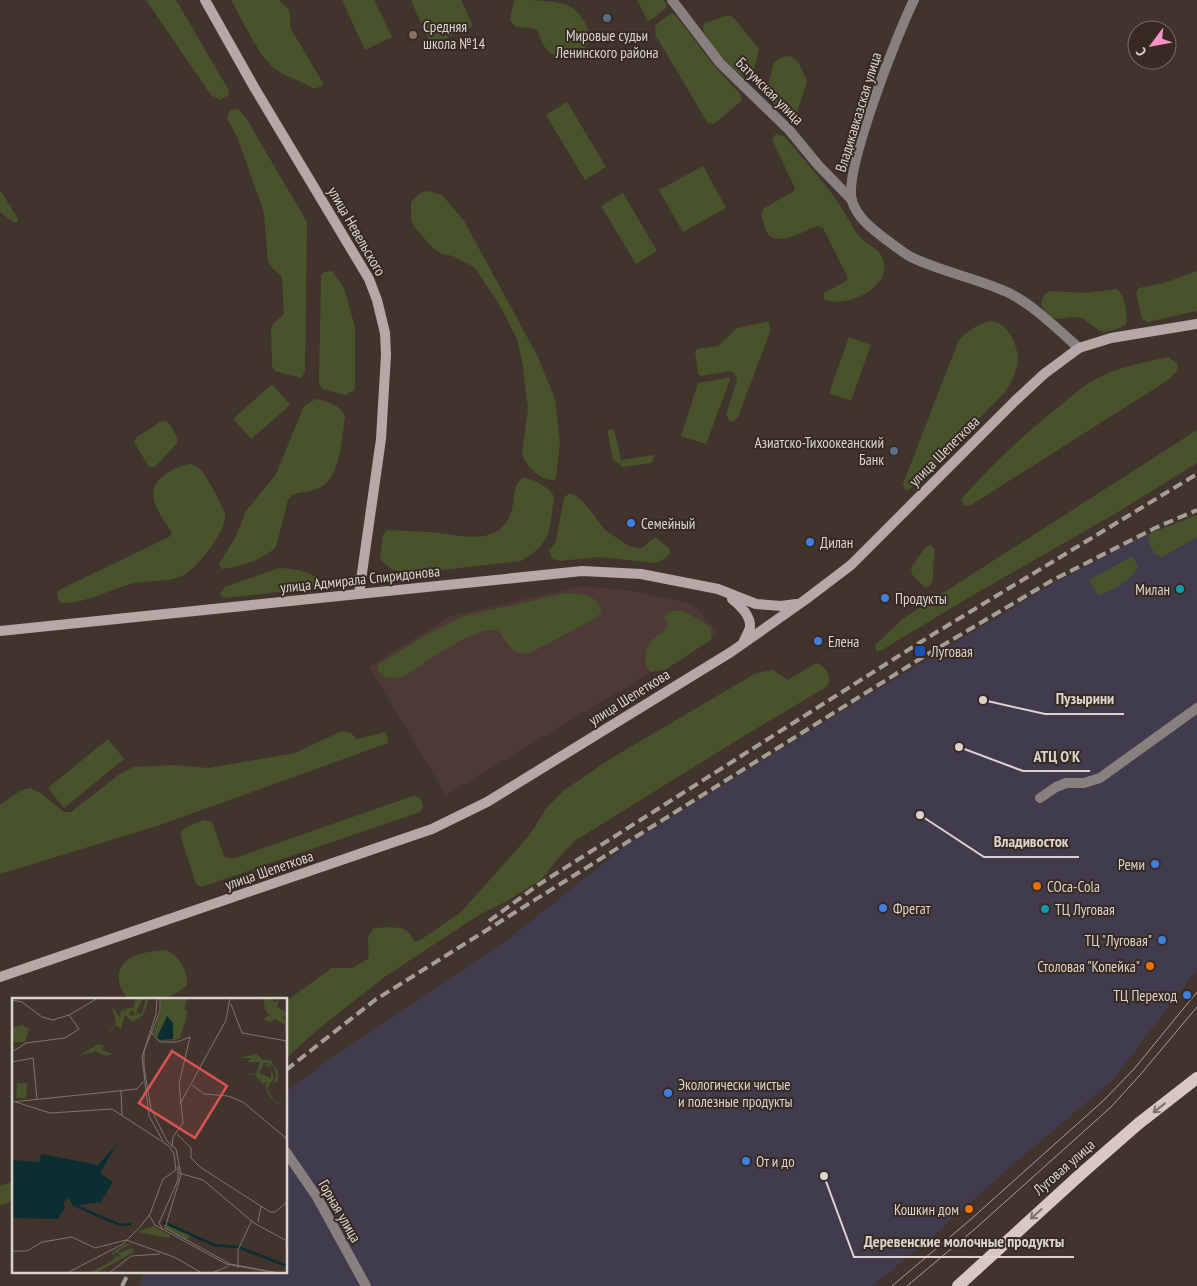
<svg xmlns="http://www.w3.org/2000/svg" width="1197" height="1286" viewBox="0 0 1197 1286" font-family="'PT Sans Narrow',sans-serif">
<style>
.commercial{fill:#413c4d}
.medical{fill:#4e3937}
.green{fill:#48532c}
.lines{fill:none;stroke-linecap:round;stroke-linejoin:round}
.minor{stroke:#887f7f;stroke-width:10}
.secondary{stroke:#b5a8a7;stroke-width:10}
.primary{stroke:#d8c7c5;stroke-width:12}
.tram{stroke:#a79d97;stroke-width:1}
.rail{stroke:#a79d97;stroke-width:4;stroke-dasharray:10 5;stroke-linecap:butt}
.oneway{stroke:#7f716c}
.service-dot{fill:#5c6f8a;stroke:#372a23;stroke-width:2}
.education-dot{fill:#8d6e63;stroke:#372a23;stroke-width:2}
.shop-dot{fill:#3f7fe0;stroke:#372a23;stroke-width:2}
.culture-dot{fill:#0f9aa8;stroke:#372a23;stroke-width:2}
.transit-dot{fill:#1a4fb4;stroke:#372a23;stroke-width:2}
.food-dot{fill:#e8710a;stroke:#372a23;stroke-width:2}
.labels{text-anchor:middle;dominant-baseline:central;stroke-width:4;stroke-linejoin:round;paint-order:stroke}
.poi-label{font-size:15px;fill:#dcd3cf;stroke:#372a23;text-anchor:start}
.street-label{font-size:15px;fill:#dcd3cf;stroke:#372a23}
.inset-river{fill:none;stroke:#0c2d31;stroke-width:2.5}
.inset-road{fill:none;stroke:#7f746e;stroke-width:1}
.view{fill:#d85352;fill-opacity:0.15;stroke:#d85352;stroke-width:2.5}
.inset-edge{fill:none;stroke:#dcd3cf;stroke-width:2.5}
.leader{fill:none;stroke:#dcd3cf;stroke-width:2}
.callout-dot{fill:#dcd3cf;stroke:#372a23;stroke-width:2}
.callout-label{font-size:16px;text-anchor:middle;font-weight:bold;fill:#dcd3cf;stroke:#372a23;stroke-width:4;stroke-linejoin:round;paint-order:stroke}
</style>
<rect width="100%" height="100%" fill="#41342d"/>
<path class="commercial" d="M1197 515V969L1112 1081 1012 1165 929 1240 872 1286H139L145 1272H286V1091L327 1061 502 944 625 846 868 695 1054 583 1141 536Z"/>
<path class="medical" d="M582 586 633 591 692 604 718 632 446 795 369 667 450 616Z"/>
<g class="green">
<path d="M146 0H176L228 89 229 95 220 100 211 95Z"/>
<path d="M231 0H279C281 3 285 5 288 9 292 14 289 22 291 29L323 83 322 86 314 89C302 81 286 77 275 69 259 57 242 19 231 0Z"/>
<path d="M342 0H374L392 37 365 50Z"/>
<path d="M411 0H461L473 26 431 45Z"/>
<path d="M514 0C532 0 551 0 567 5 573 7 578 13 582 18 602 44 572 74 547 50 542 44 540 37 537 30 526 24 517 33 510 20Z"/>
<path d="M637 0H663L667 4 666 8 651 20 648 21Z"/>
<path d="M672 13 676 16 715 67 741 95V101L714 124 708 123 706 120 656 36 655 27 658 23Z"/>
<path d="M728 15 734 18 759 49 752 78 749 80C733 72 709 45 703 29L705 23Z"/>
<path d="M787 56 792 57 798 62 806 78 807 82 795 118 793 121 768 99 766 93 774 62 780 58Z"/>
<path d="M567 102 606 167 585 180 546 115Z"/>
<path d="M238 109 246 118 307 222 305 372 301 378 275 371 272 366 271 329 273 324 284 314 282 277 271 267 268 261 264 213 238 139 227 118 229 112 232 110Z"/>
<path d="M776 134 784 136C802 158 823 180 839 204 847 215 851 227 860 237 866 244 878 248 882 257 896 286 845 310 824 299V293L846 281 848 278 823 228 817 226C803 231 772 251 765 228 763 221 760 216 763 209L794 191 795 188 773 142 772 138Z"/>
<path d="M703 166 726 208 683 232 659 190Z"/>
<path d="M0 190 17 217 18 220 16 223 12 221 0 212Z"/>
<path d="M429 191 442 195 464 221 538 357 555 399 560 442 556 477 554 480C541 481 524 465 522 452L528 410 523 366 517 339 498 302 474 267 453 256 442 254 433 248 416 229 411 220V202L420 193Z"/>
<path d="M623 193 657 251 636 264 601 206Z"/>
<path d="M332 271 344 288 355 327V385L354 390 346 395 323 389 319 385 321 275 325 272Z"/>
<path d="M1197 271V311L1148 322 1142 319 1136 293 1139 288 1164 283Z"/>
<path d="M1117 289C1125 296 1128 314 1126 324L1120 328 1105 332 1100 331 1082 318 1072 317 1058 319 1051 317 1043 308 1041 302 1044 295 1050 291 1086 293Z"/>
<path d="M989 321C1009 320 1021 351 1017 367 1014 376 1010 385 1005 392L910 489 905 490 903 484 958 342C966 331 977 325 989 321Z"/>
<path d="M765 322H768L771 329 738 417 734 421 730 422 726 414 737 381 735 374 732 371 701 376 698 374 695 351 698 349 718 346 737 328Z"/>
<path d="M849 337 871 345 851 401 829 393Z"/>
<path d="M1168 357 1178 364C1178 373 1171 377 1165 382L971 505 966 506 963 504 961 499C992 465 1025 433 1061 405 1074 394 1086 383 1102 376 1122 366 1146 362 1168 357Z"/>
<path d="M731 377 706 444 681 436 698 383Z"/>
<path d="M272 384 290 405 251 439 233 419Z"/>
<path d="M316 399C328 402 339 404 345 416 342 436 341 479 319 488 311 492 300 492 292 495L288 500 276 547C263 560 240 567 221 569L219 564 236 536 246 511 276 474 304 406Z"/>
<path d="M163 420 169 423 178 439 177 443 155 467H149L134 442 137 437Z"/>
<path d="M614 429 621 460 654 455 652 463 623 467 613 459 607 430Z"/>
<path d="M1197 430V463L1118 512 968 598 882 650 877 652 875 645 904 618Z"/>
<path d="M191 464C194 466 199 468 201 470 206 476 226 510 225 517 225 532 199 565 187 573 170 584 149 579 131 584 106 591 88 603 61 603L58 600 57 592 61 589 169 537 172 534 171 531C160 514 142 493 163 476 171 470 181 465 191 464Z"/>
<path d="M523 478C532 478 551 488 554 497 549 531 553 542 521 561L406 574 391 569 380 559 383 535 387 530C401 531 416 531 430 532 458 534 497 549 511 513 515 502 512 484 523 478Z"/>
<path d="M569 493C586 498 594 518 605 530 609 533 614 536 618 539 625 544 631 548 640 548 647 547 649 539 656 538L670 549V554L661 561 655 563 599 557 560 561 553 559 549 551 556 541 564 498Z"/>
<path d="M1197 515V537L1164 556 1161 557C1153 554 1149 545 1148 537L1151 533Z"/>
<path d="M930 545 934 548C936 556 933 560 933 568 933 576 935 585 925 588L912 574 911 567 925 548Z"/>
<path d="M1131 557 1133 558 1138 566C1135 578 1109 593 1098 595L1089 580Z"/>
<path d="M279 568C292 568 311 572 321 580L322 583 320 585 314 588 224 598 220 594 225 587Z"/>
<path d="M567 593C580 594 601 595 601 613L594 619 532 652C511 658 509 642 497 630 472 627 426 663 404 676 393 679 383 680 377 669L379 664 426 635 464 616Z"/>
<path d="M672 611H684L710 627 712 639 665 670 651 672 646 667C643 646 651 640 666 629L667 624 664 617Z"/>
<path d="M816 663C826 665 834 679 826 687L744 736 576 840 560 856 542 879 505 902 479 915 386 976 317 1030 286 1058V1001L332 968H352L368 959C371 946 363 942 373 929 379 927 401 926 407 931 410 933 413 939 415 942L422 939 461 912 528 837 548 806 563 791 610 759 756 673 773 670 788 680Z"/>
<path d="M342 731 351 733 357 739 385 732 388 738V743L160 825 0 874V805L20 791 30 788 42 794 64 812H71L121 773 134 767 174 765 208 768 261 759 295 753Z"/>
<path d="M108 739 124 759 64 808 48 788Z"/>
<path d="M413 796C422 796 426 806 420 812L201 887 196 884 180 834 183 829 203 820 212 822 224 856 232 859Z"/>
<path d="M167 950C180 958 188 970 187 985 169 1002 153 1000 130 1000 116 987 113 967 132 957 142 952 156 951 167 950Z"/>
<path d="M14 1181V1200L0 1206V1186Z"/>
</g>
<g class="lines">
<g class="minor">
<path d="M672 0 720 63 790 131 818 165 852 200"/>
<path d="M914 0C898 32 843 171 852 201 857 217 871 228 884 238 892 244 902 252 911 257 942 272 976 278 1007 292 1034 305 1057 329 1079 348"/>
<path d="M1040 798 1056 787 1066 783H1084L1100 778 1197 708"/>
<path d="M286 1152 317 1197 366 1286"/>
</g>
<g class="secondary">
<path d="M205 0 254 87 369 279 377 300 385 333 386 355 381 439 359 594"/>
<path d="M732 599C740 605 751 616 750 627 749 632 745 638 743 643"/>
<path d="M0 631 582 571 641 574 718 589 756 604 781 606 796 604"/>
<path d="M0 977 432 829 487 802 731 652 805 600 851 565 1016 400 1044 374 1079 348 1111 338 1197 324"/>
</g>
<path class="primary" d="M958 1286 1082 1173 1138 1124 1197 1078"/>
<g class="tram">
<path d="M892 1286 970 1220 1104 1100 1134 1069 1197 992"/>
<path d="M907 1286 976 1228 1111 1107 1140 1075 1197 1007"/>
</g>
<g class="rail">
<path d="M489 921 538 885 927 638 1197 474"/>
<path d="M286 1070 375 1000 923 657 1051 581 1155 528 1197 510"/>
<path d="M122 1286 129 1272"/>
</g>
</g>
<defs><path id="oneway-shaft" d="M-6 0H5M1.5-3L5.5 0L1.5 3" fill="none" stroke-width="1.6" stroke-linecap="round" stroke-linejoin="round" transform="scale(1.25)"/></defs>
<g class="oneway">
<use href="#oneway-shaft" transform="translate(1159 1108) rotate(142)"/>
<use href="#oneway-shaft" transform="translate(1036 1214) rotate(138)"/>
</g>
<g class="service-dot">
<circle cx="607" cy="18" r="5"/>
<circle cx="894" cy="451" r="5"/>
</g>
<circle class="education-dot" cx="413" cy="35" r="5"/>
<g class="shop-dot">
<circle cx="631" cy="523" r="5"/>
<circle cx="810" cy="542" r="5"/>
<circle cx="885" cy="598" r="5"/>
<circle cx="818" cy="641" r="5"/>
<circle cx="1155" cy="864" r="5"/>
<circle cx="883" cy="908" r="5"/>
<circle cx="1162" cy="940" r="5"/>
<circle cx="1187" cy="995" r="5"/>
<circle cx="668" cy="1093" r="5"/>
<circle cx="746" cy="1161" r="5"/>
</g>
<g class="culture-dot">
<circle cx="1180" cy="589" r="5"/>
<circle cx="1045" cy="909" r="5"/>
</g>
<rect class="transit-dot" x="914" y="645" width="12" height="12" rx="2.5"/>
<g class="food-dot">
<circle cx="1037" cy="886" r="5"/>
<circle cx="1150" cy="966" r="5"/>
<circle cx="969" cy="1209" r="5"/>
</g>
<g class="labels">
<g class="poi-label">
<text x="423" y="26">Средняя<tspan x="423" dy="17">школа №14</tspan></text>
<text x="607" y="35" text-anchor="middle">Мировые судьи<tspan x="607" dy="17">Ленинского района</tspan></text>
<text x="884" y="442" text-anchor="end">Азиатско-Тихоокеанский<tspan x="884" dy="17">Банк</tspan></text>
<text x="641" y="523">Семейный</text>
<text x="820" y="542">Дилан</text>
<text x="1170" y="589" text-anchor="end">Милан</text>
<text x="895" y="598">Продукты</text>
<text x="828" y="641">Елена</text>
<text x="931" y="651">Луговая</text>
<text x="1145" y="864" text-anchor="end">Реми</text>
<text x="1047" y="886">COca-Cola</text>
<text x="893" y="908">Фрегат</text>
<text x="1055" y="909">ТЦ Луговая</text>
<text x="1152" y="940" text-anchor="end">ТЦ "Луговая"</text>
<text x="1140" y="966" text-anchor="end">Столовая "Копейка"</text>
<text x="1177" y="995" text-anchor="end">ТЦ Переход</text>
<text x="678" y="1084">Экологически чистые<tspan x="678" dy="17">и полезные продукты</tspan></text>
<text x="756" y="1161">От и до</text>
<text x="959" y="1209" text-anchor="end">Кошкин дом</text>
</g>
<g class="street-label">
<text transform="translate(770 91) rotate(45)">Батумская улица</text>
<text transform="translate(858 112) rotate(-73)">Владикавказская улица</text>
<text transform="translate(357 231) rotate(60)">улица Невельского</text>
<text transform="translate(944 451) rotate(-45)">улица Шепеткова</text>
<text transform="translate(360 579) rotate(-6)">улица Адмирала Спиридонова</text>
<text transform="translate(629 697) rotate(-32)">улица Шепеткова</text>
<text transform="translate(269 870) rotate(-19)">улица Шепеткова</text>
<text transform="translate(1064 1167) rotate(-41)">Луговая улица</text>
<text transform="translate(340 1211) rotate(60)">Горная улица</text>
</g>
</g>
<g transform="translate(12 998)">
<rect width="275" height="275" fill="#41342d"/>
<path d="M124 0H131L124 14 128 15 121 17 123 14 119 13 118 18 130 15 134 0H137L131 17 121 24 113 17 109 31 104 27 93 39 104 25 100 8 107 19 110 11 114 16 112 11 122 9ZM149 0H176L172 10 175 14 173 24 168 40 163 42 148 43 141 35 149 13ZM251 0H259L263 5 267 0 265 9 275 15 271 19 275 28 263 21 259 24 253 22V19L258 18 253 11ZM10 27 17 31 13 44H0V30ZM86 46 92 48 90 52 101 56 94 58 83 53 67 58ZM244 56 251 62H259L266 74V83L261 86 264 78 262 68 257 66 262 80 255 90 262 103 273 106 264 105 258 100 253 88 256 83 251 86 244 79 245 76 244 77 228 74 244 76 248 64H236L239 60H228ZM252 65H257L253 67 259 69V80L247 75ZM5 85H15L14 101 4 100ZM154 225 178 237 177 240 174 242 154 231ZM141 228 158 237 157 240 125 234ZM113 246H119L107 252V255L120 250 122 254 84 275H78L103 261V258L109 259 105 254 101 257 100 255Z" fill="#48532c" fill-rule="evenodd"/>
<path d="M155 18 161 25V41L147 42 145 39ZM105 146 88 175 101 184 89 204 61 208 57 200 52 204 53 210 46 221 0 220V162L27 164 29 156 86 167Z" fill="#0c2d31"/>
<path class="inset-river" d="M64 208 108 227 119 226M151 224 202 247 226 249 275 268"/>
<path class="inset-road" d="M145 0 144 16 130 59 137 118 151 143M148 0V13L132 53V69L139 111 155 143 164 151 169 177 153 230 218 266 267 275M0 2 10 4 30 19 41 22 57 17 86 0M219 6 230 35 275 43M138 33 148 44H165L178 39M0 54 14 45 53 40 67 31 57 17M0 64 21 60 25 102M180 87 192 96 216 98 231 104 275 141M109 93 110 117M0 104 125 91 132 83M4 104 38 115 100 111 157 148 162 156 164 172 151 181 138 216 128 229 111 246 55 275M168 106 214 22 218 0M165 136 179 150V160L188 169 258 214H263L275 204M160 149 161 139 171 125 167 86 178 39M167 175 191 182 242 225 275 243M137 217 143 227 214 266 264 275M246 224 249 208M151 232 147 225 166 182V168M0 253H15L30 244 60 239 83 250 114 242 162 259 190 275M226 270V252L240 222M97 275 119 258 148 256M200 275 217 268"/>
<path class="view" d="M160 53 215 88 183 140 127 105Z"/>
<rect width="275" height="275" class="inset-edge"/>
</g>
<path class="leader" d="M983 700L1045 714H1124M959 747L1023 771H1090M920 815L984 857H1079M824 1176L854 1257H1074"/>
<g class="callout-dot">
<circle cx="983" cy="700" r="5"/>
<circle cx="959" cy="747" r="5"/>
<circle cx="920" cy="815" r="5"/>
<circle cx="824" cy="1176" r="5"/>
</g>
<g class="callout-label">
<text x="1085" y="704">Пузырини</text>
<text x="1057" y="762">АТЦ О'К</text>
<text x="1031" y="847">Владивосток</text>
<text x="964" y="1247">Деревенские молочные продукты</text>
</g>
<g transform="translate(1152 45) rotate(238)"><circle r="24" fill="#372a23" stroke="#796e68"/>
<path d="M0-4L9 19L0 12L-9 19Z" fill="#f890cc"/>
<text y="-8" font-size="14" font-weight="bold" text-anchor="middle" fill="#dcd3cf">С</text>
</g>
</svg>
